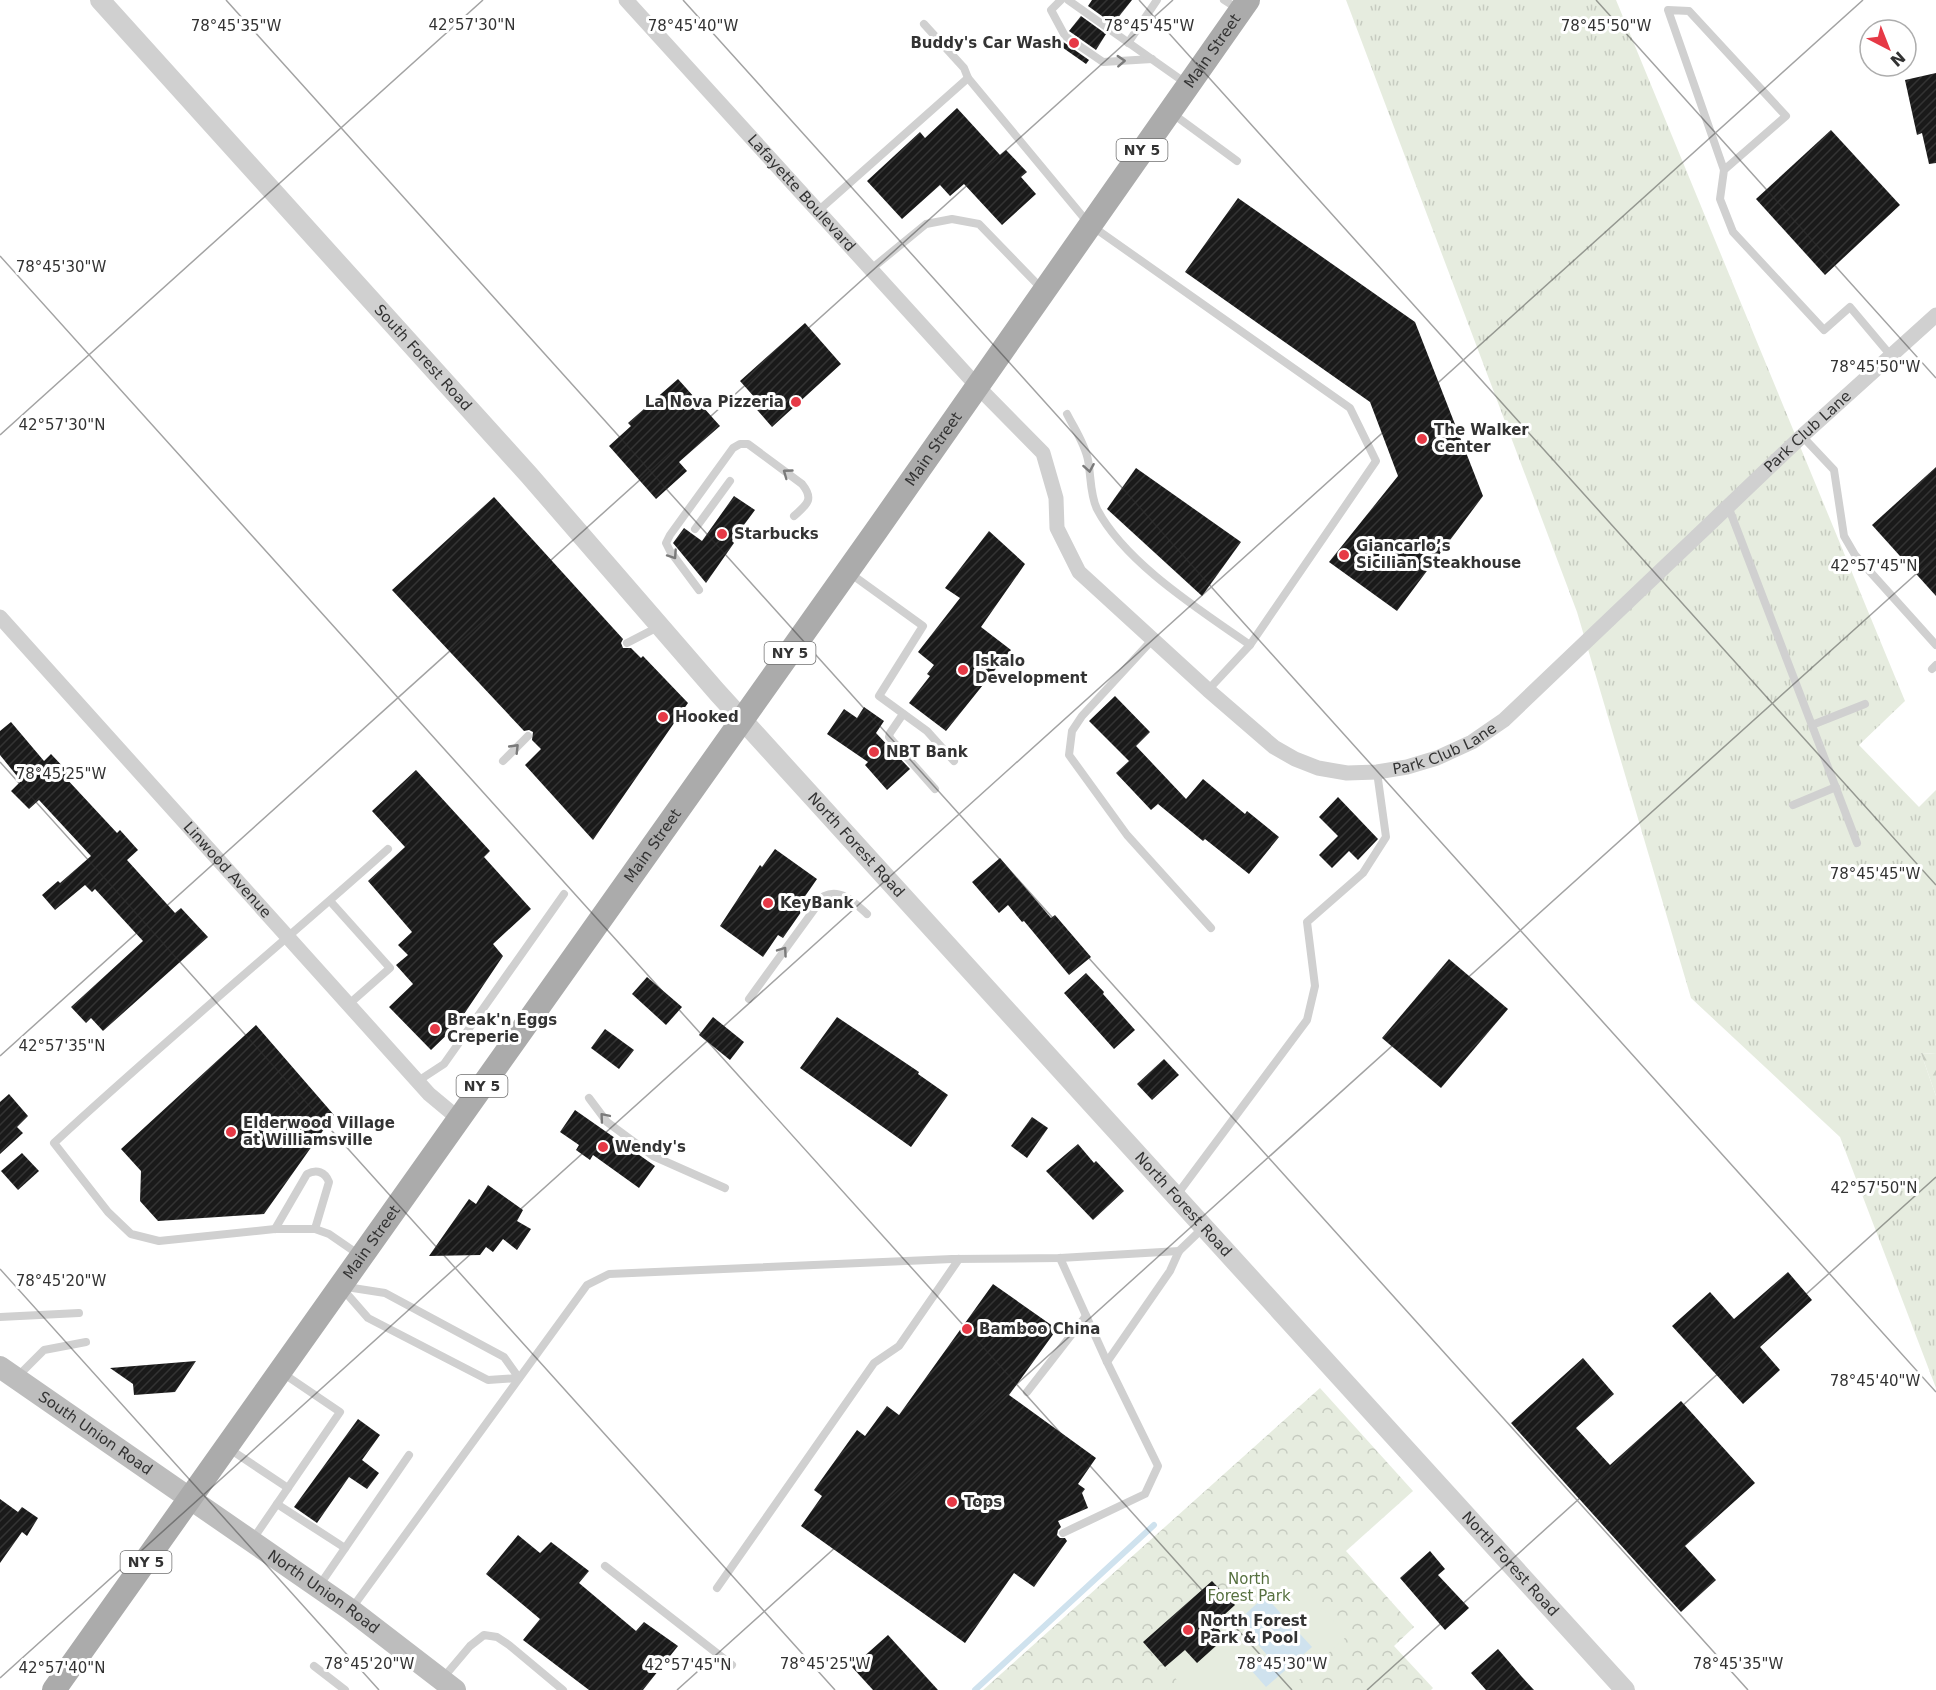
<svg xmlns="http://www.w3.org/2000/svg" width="1936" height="1690" viewBox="0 0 1936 1690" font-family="'DejaVu Sans',sans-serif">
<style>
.grass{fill:url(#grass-tufts)}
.forest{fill:url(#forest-firs)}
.park{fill:url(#park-crowns)}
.pitch{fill:#e6ecdf}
.water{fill:#cfe2ee}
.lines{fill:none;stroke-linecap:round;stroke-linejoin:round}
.stream{stroke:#cfe2ee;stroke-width:6}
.building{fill:url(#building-hatch)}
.service{stroke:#d0d0d0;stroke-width:8}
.minor{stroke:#d0d0d0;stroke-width:15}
.tertiary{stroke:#d0d0d0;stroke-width:20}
.secondary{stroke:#bdbdbd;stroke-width:22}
.primary{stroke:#ababab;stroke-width:24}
.oneway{stroke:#7a7a7a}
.ticks{fill:none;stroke:#333;stroke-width:1.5;stroke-opacity:0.45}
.poi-dot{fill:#e63946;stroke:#fff;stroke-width:2}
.labels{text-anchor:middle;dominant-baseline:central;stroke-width:6;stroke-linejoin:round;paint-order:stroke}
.shield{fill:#fff;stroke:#707070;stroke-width:1.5}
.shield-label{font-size:14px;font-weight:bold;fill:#333}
.poi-label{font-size:15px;font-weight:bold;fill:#333;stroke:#fff;text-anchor:start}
.street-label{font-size:15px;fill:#333;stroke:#fff}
.park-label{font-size:15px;fill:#56703f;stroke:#fff}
.ticks-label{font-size:15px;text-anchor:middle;fill:#333;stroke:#fff;stroke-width:6;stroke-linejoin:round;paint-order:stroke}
</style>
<defs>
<pattern id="grass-tufts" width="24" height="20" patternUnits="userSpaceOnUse" patternTransform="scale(1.5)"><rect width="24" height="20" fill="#e6ecdf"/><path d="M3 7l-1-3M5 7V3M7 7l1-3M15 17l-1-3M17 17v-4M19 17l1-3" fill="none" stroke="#c6cbc0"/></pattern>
<pattern id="forest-firs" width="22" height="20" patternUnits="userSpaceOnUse" patternTransform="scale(1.5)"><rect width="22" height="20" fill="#e6ecdf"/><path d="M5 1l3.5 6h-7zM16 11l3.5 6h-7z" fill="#c6cbc0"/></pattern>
<pattern id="park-crowns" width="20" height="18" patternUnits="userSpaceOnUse" patternTransform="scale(1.5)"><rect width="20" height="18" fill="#e6ecdf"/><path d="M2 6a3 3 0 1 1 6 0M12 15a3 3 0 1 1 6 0" fill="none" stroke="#c6cbc0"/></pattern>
<pattern id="building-hatch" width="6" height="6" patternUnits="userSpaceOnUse" patternTransform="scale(1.5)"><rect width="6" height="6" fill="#1a1a1a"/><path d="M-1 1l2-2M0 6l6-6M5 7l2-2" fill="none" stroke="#333"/></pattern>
</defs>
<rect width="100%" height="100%" fill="#fff"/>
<path class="grass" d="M1346 0H1616L1905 701 1859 745 1919 807 1936 790V1054L1921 1053 1936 1096V1388L1840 1137 1691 998 1577 612Z"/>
<path class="forest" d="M1921 1053 1936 1054V1096Z"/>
<path class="park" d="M1320 1388 1413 1491 1346 1551 1414 1627 1394 1646 1433 1688 1431 1690H983Z"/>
<path class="pitch" d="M1279 1561 1347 1636 1288 1690H1166L1177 1680 1165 1667 1185 1650 1197 1663 1226 1637 1214 1624 1233 1603Z"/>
<path class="water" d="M1265 1596 1312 1647 1266 1687 1251 1670 1267 1655 1238 1621Z"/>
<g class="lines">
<path class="stream" d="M975 1690 1154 1525"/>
</g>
<g class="building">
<path d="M1092 0H1132L1113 24 1088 6Z"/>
<path d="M1081 16 1106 34 1096 50 1069 31Z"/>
<path d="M1062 41 1089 60 1086 64 1059 45Z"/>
<path d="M1936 73V163L1929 164 1922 133 1917 135 1905 80Z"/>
<path d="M957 108 1000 155 1006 150 1027 172 1021 177 1036 194 1002 225 964 184 950 196 940 185 902 219 867 181 920 132 925 138Z"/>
<path d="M1831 130 1900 205 1825 275 1756 199Z"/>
<path d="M1238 198 1415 322 1483 496 1397 611 1329 562 1398 476 1370 402 1185 272Z"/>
<path d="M805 323 841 364 772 427 751 403 756 399 740 381Z"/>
<path d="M678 379 720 426 679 462 687 471 656 499 609 446 631 426 628 423Z"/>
<path d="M1936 467V596L1872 525Z"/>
<path d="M1136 468 1241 542 1202 596 1107 509Z"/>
<path d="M734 496 755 510 732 541 734 543 706 583 673 543 684 528 702 541Z"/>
<path d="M494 497 623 639 621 643 623 648H631L641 658 643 656 688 703 593 840 525 765 541 749 532 740 533 732 529 730 524 731 392 590Z"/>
<path d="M989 531 1025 564 981 627 1011 650 946 731 909 703 930 676 927 674 934 665 918 652 960 598 945 588Z"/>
<path d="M1115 696 1150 732 1136 746 1186 799 1203 779 1245 814 1247 811 1279 837 1249 874 1205 839 1203 841 1158 804 1151 810 1116 773 1129 761 1089 721Z"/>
<path d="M864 707 884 721 876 733 910 769 887 790 865 765 868 762 827 734 844 709 857 718Z"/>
<path d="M11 722 44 761 51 754 68 772 64 776 117 833 120 830 138 850 127 860 175 913 181 908 208 937 103 1031 91 1018 86 1023 71 1007 143 941 95 889 92 892 85 885 55 910 42 895 58 881 60 883 91 856 39 800 29 809 11 791 21 781 0 755V731Z"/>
<path d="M416 770 490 851 484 857 531 909 493 944 503 956 456 1026 431 1050 389 1007 413 984 396 965 408 955 398 945 412 932 368 881 405 847 372 811Z"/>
<path d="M1338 797 1378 839 1358 860 1349 851 1332 868 1319 855 1338 836 1319 817Z"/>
<path d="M775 849 817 879 801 902 806 905 783 938 778 935 763 957 720 926 760 865 762 867Z"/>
<path d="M1000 858 1051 918 1055 915 1091 957 1069 975 1024 921 1022 922 1008 905 999 913 972 882Z"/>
<path d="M1449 959 1508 1009 1441 1088 1382 1038Z"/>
<path d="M1086 973 1104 992 1103 994 1135 1030 1114 1049 1064 993Z"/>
<path d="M647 977 682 1007 666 1025 632 994Z"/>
<path d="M713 1017 744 1042 730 1060 699 1035Z"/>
<path d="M837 1017 919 1072 918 1074 948 1095 911 1147 800 1068Z"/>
<path d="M256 1025 334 1115 264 1214 158 1221 140 1201 141 1171 121 1149Z"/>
<path d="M605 1029 634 1050 619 1069 591 1048Z"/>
<path d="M1164 1059 1179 1075 1152 1100 1137 1084Z"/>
<path d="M9 1094 28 1116 17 1127 23 1133 0 1154V1102Z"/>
<path d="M575 1110 655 1166 639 1188 593 1155 590 1160 576 1150 579 1145 560 1132Z"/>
<path d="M1032 1117 1048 1128 1027 1158 1011 1146Z"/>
<path d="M1078 1144 1094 1163 1096 1161 1124 1191 1093 1220 1046 1171Z"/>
<path d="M22 1153 39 1171 18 1190 1 1171Z"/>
<path d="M488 1185 523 1210 517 1221 531 1229 517 1250 503 1239 493 1252 486 1247 480 1255 429 1256 469 1199 476 1204Z"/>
<path d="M1788 1272 1812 1300 1760 1347 1780 1370 1743 1404 1672 1326 1710 1292 1734 1319Z"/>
<path d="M993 1284 1057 1329 1009 1395 1096 1458 1078 1484 1085 1489 1082 1493 1088 1508 1058 1521 1061 1527 1058 1530 1057 1535 1060 1538H1065L1067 1541 1034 1587 1014 1573 965 1643 801 1526 822 1496 814 1490 857 1430 865 1436 887 1406 899 1415Z"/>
<path d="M1583 1358 1614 1394 1576 1428 1610 1465 1681 1401 1755 1483 1685 1546 1716 1580 1681 1612 1511 1423Z"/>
<path d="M196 1361 175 1392 134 1395 133 1384 110 1368Z"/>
<path d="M358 1419 380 1435 362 1460 379 1473 367 1489 349 1477 317 1523 294 1507Z"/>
<path d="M0 1499 18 1512 22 1507 38 1518 27 1536 22 1532 0 1563Z"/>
<path d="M518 1535 540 1553 551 1542 589 1571 579 1583 636 1631 644 1622 678 1646 643 1690H589L523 1640 540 1619 486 1574Z"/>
<path d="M1430 1551 1445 1569 1438 1575 1469 1608 1445 1630 1400 1578Z"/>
<path d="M1212 1581 1235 1605 1214 1624 1226 1637 1197 1663 1185 1650 1165 1667 1143 1642Z"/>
<path d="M888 1635 938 1690H873L852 1667Z"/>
<path d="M1498 1649 1522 1677 1534 1690H1486L1471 1673Z"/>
</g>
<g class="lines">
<g class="service">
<path d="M1061 0 1051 10 1065 36 1103 62 1152 59"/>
<path d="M1068 0 1187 84"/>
<path d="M1224 0 1238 9"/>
<path d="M924 24 964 68 968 78"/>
<path d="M1128 43 1157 0"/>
<path d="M1173 114 1237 161"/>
<path d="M1724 170 1786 116 1689 11 1668 10 1724 170 1720 199 1733 232 1824 330 1850 307 1892 357"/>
<path d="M818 211 968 78 1089 224 1350 408 1376 461 1250 645 1208 690"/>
<path d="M870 270 926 224 952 219 979 224 1042 289"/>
<path d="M1067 414C1074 428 1085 444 1088 460 1091 475 1090 495 1097 509 1125 563 1200 610 1250 645"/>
<path d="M1802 436 1834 470 1844 536 1855 555 1936 645"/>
<path d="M1728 506 1857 843"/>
<path d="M695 529 730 481"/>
<path d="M851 574 923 626 879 696 927 731 954 761"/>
<path d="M699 590 670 551 666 543 670 535 733 448 740 444H748L802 484C815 500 806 505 794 516"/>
<path d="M1153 639 1082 716 1072 731 1069 755 1127 835 1211 928"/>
<path d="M627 643 658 627"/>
<path d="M1932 669 1936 665"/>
<path d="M903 714 890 733 889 737 935 789"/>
<path d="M1812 725 1865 704"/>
<path d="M503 761 528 736"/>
<path d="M1793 805 1836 787"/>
<path d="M330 901 390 968 349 1004"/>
<path d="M749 999 824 896C841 888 855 903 867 914"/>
<path d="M418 1081 444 1064 564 894"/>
<path d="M589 1098 607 1122 653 1156 725 1188"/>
<path d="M1176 1196 1307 1020 1315 986 1307 922 1363 873 1386 837 1377 772"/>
<path d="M275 1229 307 1174C317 1169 325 1172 329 1182L315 1229"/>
<path d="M358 1254 329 1234 315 1229H275L159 1241 131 1234 108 1212 54 1143C163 1042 277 948 388 849"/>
<path d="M1060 1258 1107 1362 1158 1466 1145 1494 1063 1533"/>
<path d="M340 1286 385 1293 504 1357 519 1378 488 1380 368 1318Z"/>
<path d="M0 1317 79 1313"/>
<path d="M1107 1362 1170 1271 1179 1251 1203 1228"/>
<path d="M17 1377 44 1350 86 1342"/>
<path d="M1027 1392 1086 1316"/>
<path d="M228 1448 288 1488"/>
<path d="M277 1504 345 1548"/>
<path d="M253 1539 340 1412 281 1372"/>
<path d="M605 1566 732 1665"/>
<path d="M319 1586 409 1455"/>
<path d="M717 1588 874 1363 899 1346 959 1259"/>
<path d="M352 1608 587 1285 609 1274 952 1259 1060 1258 1179 1251"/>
<path d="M314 1666 345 1690"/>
<path d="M443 1678 470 1646 484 1635 497 1637 509 1645 563 1690"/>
</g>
<g class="minor">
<path id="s1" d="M626 0 977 386 1043 453 1056 498 1057 528 1079 572 1208 690 1274 747 1295 759 1318 768 1347 773 1377 772 1407 767 1437 758 1472 742 1504 720 1802 436 1936 315"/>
<path id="s2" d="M0 617 429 1094 459 1119"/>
</g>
<path class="tertiary" id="s3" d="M100 0 529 475 717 692 1625 1690"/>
<path class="secondary" id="s4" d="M0 1367 351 1610 455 1690"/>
<path class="primary" id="s5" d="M54 1690 876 531 1248 0"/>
</g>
<defs><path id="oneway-chevron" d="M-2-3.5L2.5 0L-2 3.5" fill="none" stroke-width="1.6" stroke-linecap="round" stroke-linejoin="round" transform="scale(1.5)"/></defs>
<g class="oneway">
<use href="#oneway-chevron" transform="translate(1121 61) rotate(-3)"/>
<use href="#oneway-chevron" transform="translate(1089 468) rotate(80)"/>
<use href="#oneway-chevron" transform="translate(787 473) rotate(-144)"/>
<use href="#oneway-chevron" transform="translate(673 555) rotate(56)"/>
<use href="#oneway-chevron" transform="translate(515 748) rotate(-46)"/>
<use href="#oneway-chevron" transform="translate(783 951) rotate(-55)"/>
<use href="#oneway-chevron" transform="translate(604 1117) rotate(-130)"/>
</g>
<path class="ticks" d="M226 0 1748 1690M683 0 1936 1392M1139 0 1936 885M1596 0 1936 378M0 256 1292 1690M0 435 483 0M0 762 835 1690M0 1056 1173 0M0 1269 379 1690M0 1678 1863 0M677 1690 1936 556M1367 1690 1936 1177"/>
<g class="poi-dot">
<circle cx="1074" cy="43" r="6"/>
<circle cx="796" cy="402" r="6"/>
<circle cx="1422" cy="439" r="6"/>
<circle cx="722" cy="534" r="6"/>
<circle cx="1344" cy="555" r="6"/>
<circle cx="963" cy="670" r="6"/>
<circle cx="663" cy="717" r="6"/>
<circle cx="874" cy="752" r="6"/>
<circle cx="768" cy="903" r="6"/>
<circle cx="435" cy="1029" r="6"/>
<circle cx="231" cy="1132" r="6"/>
<circle cx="603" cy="1147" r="6"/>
<circle cx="967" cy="1329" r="6"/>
<circle cx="952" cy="1502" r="6"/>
<circle cx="1188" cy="1630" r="6"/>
</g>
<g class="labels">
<g class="shield">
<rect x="1116.5" y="139" width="51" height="22" rx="4.5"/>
<rect x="764.5" y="642" width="51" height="22" rx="4.5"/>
<rect x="456.5" y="1075" width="51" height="22" rx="4.5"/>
<rect x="120.5" y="1551" width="51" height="22" rx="4.5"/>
</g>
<g class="shield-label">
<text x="1142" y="150">NY 5</text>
<text x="790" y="653">NY 5</text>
<text x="482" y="1086">NY 5</text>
<text x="146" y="1562">NY 5</text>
</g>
<g class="poi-label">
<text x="1062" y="43" text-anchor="end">Buddy's Car Wash</text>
<text x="784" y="402" text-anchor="end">La Nova Pizzeria</text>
<text x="1434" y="430">The Walker<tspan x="1434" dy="17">Center</tspan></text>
<text x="734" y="534">Starbucks</text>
<text x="1356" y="546">Giancarlo’s<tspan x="1356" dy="17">Sicilian Steakhouse</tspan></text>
<text x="975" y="661">Iskalo<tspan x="975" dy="17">Development</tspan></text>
<text x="675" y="717">Hooked</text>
<text x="886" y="752">NBT Bank</text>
<text x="780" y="903">KeyBank</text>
<text x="447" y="1020">Break'n Eggs<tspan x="447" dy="17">Creperie</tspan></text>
<text x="243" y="1123">Elderwood Village<tspan x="243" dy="17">at Williamsville</tspan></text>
<text x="615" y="1147">Wendy's</text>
<text x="979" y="1329">Bamboo China</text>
<text x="964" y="1502">Tops</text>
<text x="1200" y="1621">North Forest<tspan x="1200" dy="17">Park &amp; Pool</tspan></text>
</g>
<g class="street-label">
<text stroke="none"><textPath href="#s5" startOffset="2007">Main Street</textPath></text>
<text stroke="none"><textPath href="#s1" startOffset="261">Lafayette Boulevard</textPath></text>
<text stroke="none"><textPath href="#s3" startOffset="482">South Forest Road</textPath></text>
<text stroke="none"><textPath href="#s1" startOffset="1670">Park Club Lane</textPath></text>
<text stroke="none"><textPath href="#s5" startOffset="1521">Main Street</textPath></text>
<text stroke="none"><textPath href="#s1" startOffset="1184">Park Club Lane</textPath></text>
<text stroke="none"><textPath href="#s3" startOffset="1134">North Forest Road</textPath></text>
<text stroke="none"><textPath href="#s5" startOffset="1035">Main Street</textPath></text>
<text stroke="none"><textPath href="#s2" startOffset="340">Linwood Avenue</textPath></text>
<text stroke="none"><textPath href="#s3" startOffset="1620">North Forest Road</textPath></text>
<text stroke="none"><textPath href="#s5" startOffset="549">Main Street</textPath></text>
<text stroke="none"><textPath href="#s4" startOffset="116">South Union Road</textPath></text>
<text stroke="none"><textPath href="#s3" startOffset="2106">North Forest Road</textPath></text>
<text stroke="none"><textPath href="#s4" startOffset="394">North Union Road</textPath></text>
</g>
<g class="park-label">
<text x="1249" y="1579">North<tspan x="1249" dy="17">Forest Park</tspan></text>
</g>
</g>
<g class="ticks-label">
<text x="472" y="30">42°57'30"N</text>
<text x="236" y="31">78°45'35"W</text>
<text x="693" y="31">78°45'40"W</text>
<text x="1149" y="31">78°45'45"W</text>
<text x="1606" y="31">78°45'50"W</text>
<text x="61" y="272">78°45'30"W</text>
<text x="1875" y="372">78°45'50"W</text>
<text x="62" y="430">42°57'30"N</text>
<text x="1874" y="571">42°57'45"N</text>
<text x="61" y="779">78°45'25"W</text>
<text x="1875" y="879">78°45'45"W</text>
<text x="62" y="1051">42°57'35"N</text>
<text x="1874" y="1193">42°57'50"N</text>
<text x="61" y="1286">78°45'20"W</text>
<text x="1875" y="1386">78°45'40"W</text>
<text x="369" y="1669">78°45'20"W</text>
<text x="825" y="1669">78°45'25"W</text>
<text x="1282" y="1669">78°45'30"W</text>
<text x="1738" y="1669">78°45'35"W</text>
<text x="688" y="1670">42°57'45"N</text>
<text x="62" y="1673">42°57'40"N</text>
</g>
<g transform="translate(1888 48) rotate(138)"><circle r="28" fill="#ffffff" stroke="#adadad" stroke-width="1.5"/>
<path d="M0-4.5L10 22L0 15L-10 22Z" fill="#e63946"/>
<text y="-9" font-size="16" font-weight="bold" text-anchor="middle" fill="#333333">N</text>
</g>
</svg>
